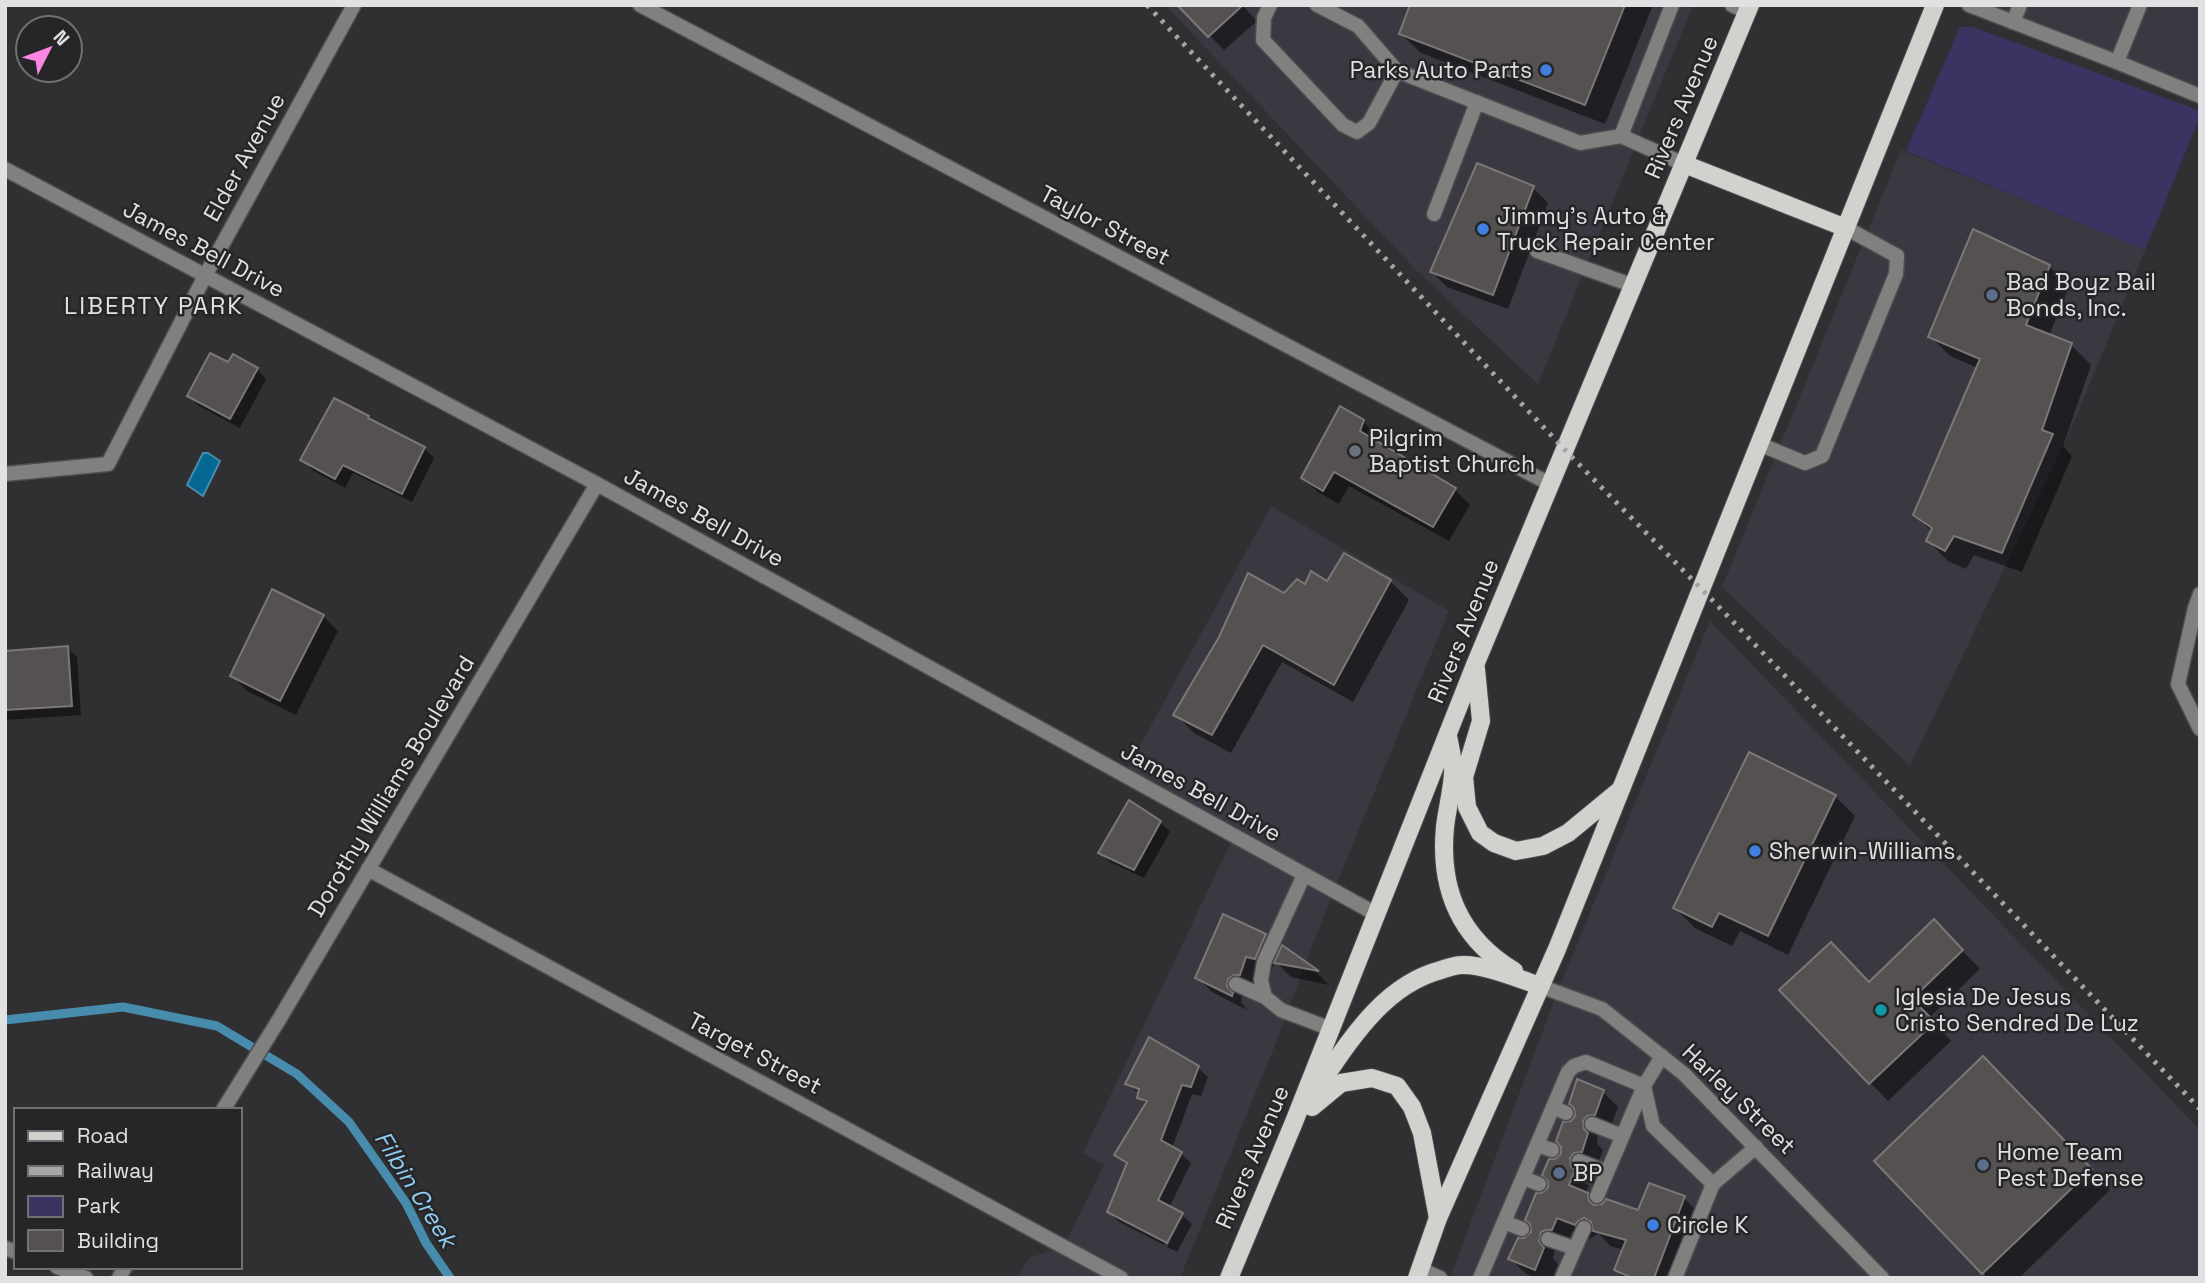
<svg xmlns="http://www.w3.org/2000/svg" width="2205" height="1283" viewBox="0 0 2205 1283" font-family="'Space Grotesk',sans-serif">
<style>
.built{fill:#3a3942}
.green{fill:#3c3362}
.water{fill:#056894;stroke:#478cac;stroke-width:2}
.shadow{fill:#0007}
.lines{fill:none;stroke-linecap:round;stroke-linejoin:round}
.stream{stroke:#478cac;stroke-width:9}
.building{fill:#555150;stroke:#7b7776;stroke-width:2}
.lane-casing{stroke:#4c4c4f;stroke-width:17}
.street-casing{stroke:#4c4c4f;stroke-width:17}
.primary-casing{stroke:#4c4c4f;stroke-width:20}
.lane{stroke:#81807f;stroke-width:14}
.street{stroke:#81807f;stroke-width:14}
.primary{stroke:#d2d1ce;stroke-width:18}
.rail{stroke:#a5a5a7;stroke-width:5;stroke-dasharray:3.5 7;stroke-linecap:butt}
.shop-dot{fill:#3f7fe0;stroke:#262629;stroke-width:2.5}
.service-dot{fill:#5c6f8a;stroke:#262629;stroke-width:2.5}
.worship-dot{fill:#6b7280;stroke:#262629;stroke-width:2.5}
.culture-dot{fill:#0f9aa8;stroke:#262629;stroke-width:2.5}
.labels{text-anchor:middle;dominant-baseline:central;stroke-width:5;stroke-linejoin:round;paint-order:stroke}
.poi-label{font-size:23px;fill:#e1e1e3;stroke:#262629;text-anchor:start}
.street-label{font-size:23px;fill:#e1e1e3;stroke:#262629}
.neighbourhood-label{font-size:24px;letter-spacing:2px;fill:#e1e1e3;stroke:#262629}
.water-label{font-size:24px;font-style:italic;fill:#90cbf1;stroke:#262629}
</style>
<rect width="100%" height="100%" fill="#303033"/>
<g class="built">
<path d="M1165 5H1693L1538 384 1417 271Z"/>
<path d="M1969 5H2200V96Z"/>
<path d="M1901 150 2145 250 2071 429 1910 766 1722 587Z"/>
<path d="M1271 506 1449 611 1327 907 1275 1045 1180 1278H1017L1029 1258 1064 1246 1104 1165 1083 1153 1234 836 1124 775Z"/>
<path d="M1710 621 2200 1130V1278H1450L1557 993Z"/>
</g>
<path class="green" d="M1960 27H1973L2200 111V117L2145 250 1906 151Z"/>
<path class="water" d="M203 453H208L220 461 203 496 187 485Z"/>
<g class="shadow">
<path d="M1179 5H1242L1257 21 1224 50Z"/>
<path d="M1412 5H1653L1605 124 1421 53 1401 34Z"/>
<path d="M1533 188 1548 203 1508 309 1447 287 1432 272Z"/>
<path d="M2049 266 2069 286 2049 336 2071 345 2091 365 2063 446 2072 456 2022 572 1974 555 1966 569 1948 561 1928 541 1932 532 1915 515 1978 368 1950 356 1930 336Z"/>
<path d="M229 365 257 369 266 379 240 428 199 406 189 396Z"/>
<path d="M368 418 373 423 424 448 434 458 412 502 353 473 345 488 312 470 303 460Z"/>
<path d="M1363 421 1378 437 1376 442 1455 490 1470 505 1449 541 1349 486 1339 504 1318 492 1303 477Z"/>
<path d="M1390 581 1409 600 1353 702 1282 662 1231 753 1194 733 1175 714 1284 596 1328 584Z"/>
<path d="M323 616 338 631 296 715 247 691 232 676Z"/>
<path d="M67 648 77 657 81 715 5 720V652Z"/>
<path d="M1835 796 1855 816 1788 955 1740 931 1732 946 1695 928 1675 908Z"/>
<path d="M1160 822 1170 832 1144 878 1110 862 1100 853Z"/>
<path d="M1265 935 1281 951 1283 948 1317 973 1329 985 1291 977 1275 961 1270 973 1261 971 1254 989H1250L1242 995 1241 1002 1247 1010 1212 992 1197 977Z"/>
<path d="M1952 940 1980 969 1929 1018 1951 1041 1888 1101 1781 991 1869 984Z"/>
<path d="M1197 1067 1208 1077 1201 1096 1192 1094 1172 1148 1181 1154 1191 1163 1169 1208 1183 1215H1180L1164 1245 1119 1222 1109 1212 1128 1166 1116 1155 1146 1105 1139 1097 1140 1094 1127 1083Z"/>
<path d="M2003 1078 2110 1190 2019 1278H1988L1876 1161Z"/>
<path d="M1603 1092 1618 1107 1610 1129 1602 1131 1597 1137 1598 1145 1603 1150 1597 1166 1589 1168 1584 1174 1585 1183 1589 1186 1586 1193 1599 1206 1639 1212 1684 1198 1699 1213 1674 1278H1624L1616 1270 1624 1250 1610 1246 1598 1233 1590 1239 1572 1232 1567 1244 1556 1247 1553 1258 1558 1264 1553 1278H1535L1525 1273 1510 1258 1533 1232 1542 1195 1549 1189 1555 1161 1563 1154 1572 1123Z"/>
<path d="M1183 1216 1192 1224 1177 1252 1167 1247Z"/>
</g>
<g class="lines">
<path class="stream" d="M5 1020 123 1007 217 1026 297 1074 349 1122 406 1203 426 1243 450 1278"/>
</g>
<g class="building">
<path d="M1177 5H1243L1208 37Z"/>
<path d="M1410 5H1625L1585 105 1399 34Z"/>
<path d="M1477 163 1534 186 1493 295 1430 272Z"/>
<path d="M1973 229 2050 265 2026 325 2072 343 2042 430 2053 434 2002 553 1954 536 1945 551 1926 541 1932 528 1913 515 1980 359 1928 337Z"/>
<path d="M210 353 228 362 233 354 258 368 230 419 187 396Z"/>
<path d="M334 398 369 416 368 418 425 447 402 494 343 465 335 479 300 460Z"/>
<path d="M1340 406 1364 420 1360 431 1456 488 1433 527 1334 472 1323 491 1301 478Z"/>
<path d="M1344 553 1391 580 1334 685 1263 645 1212 735 1173 715 1219 637 1248 573 1284 593 1297 579 1305 584 1311 571 1327 581Z"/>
<path d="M272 589 324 615 280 701 230 676Z"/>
<path d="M68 646 72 706 5 710V651Z"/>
<path d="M1749 752 1836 795 1768 936 1719 913 1712 927 1673 908Z"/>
<path d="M1129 800 1161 821 1134 870 1098 853Z"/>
<path d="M1223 914 1266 934 1255 959 1246 957 1240 975H1234L1228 979 1227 986 1233 993 1232 996 1195 978Z"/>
<path d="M1934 919 1963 950 1912 999 1935 1022 1869 1084 1779 990 1831 942 1869 982Z"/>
<path d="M1282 945 1319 971 1274 963Z"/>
<path d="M1149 1037 1199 1066 1191 1087 1182 1085 1161 1140 1182 1152 1158 1200 1183 1213 1167 1243 1107 1212 1127 1163 1114 1155 1147 1101 1137 1098 1139 1089 1125 1084Z"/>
<path d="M1983 1056 2092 1169 1982 1274 1874 1161Z"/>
<path d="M1577 1079 1604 1090 1595 1115 1587 1116 1583 1121 1584 1129 1588 1133 1582 1152 1574 1153 1570 1158 1571 1166 1575 1170 1569 1185 1588 1193 1589 1201 1594 1205 1602 1204 1606 1199 1638 1210 1649 1183 1685 1196 1654 1278H1632L1614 1270 1626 1240 1593 1231 1591 1222 1584 1218 1578 1221 1575 1225 1557 1218 1552 1230H1546L1541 1232 1539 1241 1544 1248 1535 1270 1508 1259 1518 1238H1524L1531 1232 1530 1224 1525 1220 1536 1193H1541L1548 1188V1182L1542 1175 1549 1159H1555L1561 1154V1147L1556 1141 1563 1122 1571 1121 1575 1116 1574 1108 1569 1104Z"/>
</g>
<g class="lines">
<defs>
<g id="lane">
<path d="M1270 5 1264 18 1263 40 1343 125 1357 132 1369 123 1397 71"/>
<path d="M1317 5 1358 26 1397 71 1580 143 1621 136"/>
<path d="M1672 5 1621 136 1684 164"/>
<path d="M1732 5 1747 12"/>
<path d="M2013 22 2020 5"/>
<path d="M2117 62 2140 5"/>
<path d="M1434 214 1477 102"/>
<path d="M1537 251 1634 286"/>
<path d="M1759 444 1805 463 1822 456 1896 274 1897 256 1846 228"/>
<path d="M1304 875 1264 962 1261 980 1265 997 1281 1010 1331 1029"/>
<path d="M1236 984 1265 997"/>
<path d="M1644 1086 1653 1126 1713 1184 1756 1147"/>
<path d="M1553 1107 1566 1113"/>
<path d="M1592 1124 1622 1136"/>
<path d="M1537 1145 1552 1150"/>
<path d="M1579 1161 1607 1172"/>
<path d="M1523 1178 1539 1184"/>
<path d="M1597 1196 1644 1086"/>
<path d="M1504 1222 1522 1229"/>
<path d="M1548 1239 1574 1248"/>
<path d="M1420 1269 1440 1278"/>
<path d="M1480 1278 1568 1072 1574 1066 1586 1062 1644 1086 1662 1056"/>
<path d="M1562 1278 1584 1228"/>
<path d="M1675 1278 1713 1184"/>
</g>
<g id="street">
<path d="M640 5 1550 484"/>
<path d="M1969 5 2117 62 2200 96"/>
<path d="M5 169 597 484 1376 914"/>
<path d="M5 474 108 464 205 276 354 5"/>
<path d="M2200 594 2195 608 2178 684 2200 729"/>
<path d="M368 869 1121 1278"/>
<path d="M1540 986 1602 1009 1684 1074 1882 1278"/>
<path d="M223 1110 280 1018 597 484"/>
<path d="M5 1248 16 1252"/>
<path d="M57 1267 86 1278"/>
<path d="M119 1278 125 1267"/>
</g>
<g id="primary">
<path d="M1684 164 1846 228"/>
<path d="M1476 669 1481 721 1464 777 1467 807 1480 833 1494 843 1516 851 1543 846 1568 833 1619 791"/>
<path d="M1448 736C1450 748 1454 761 1453 773 1452 792 1447 809 1445 827 1439 890 1460 938 1514 971"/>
<path d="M1312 1096C1346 1047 1380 986 1441 970 1447 968 1455 965 1462 965 1483 964 1520 979 1540 986"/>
<path d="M1312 1107 1341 1083 1372 1078 1397 1086 1412 1107 1422 1133 1438 1218"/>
<path d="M1229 1278 1294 1122 1475 665 1750 5"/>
<path d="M1417 1278 1438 1218 1557 949 1935 5"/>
</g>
</defs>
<use href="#lane" class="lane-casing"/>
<use href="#street" class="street-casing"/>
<use href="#primary" class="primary-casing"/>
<use href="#lane" class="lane"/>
<use href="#street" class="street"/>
<use href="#primary" class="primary"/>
<path class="rail" d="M1147 5 1565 450 1716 604 2200 1109"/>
</g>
<g class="shop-dot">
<circle cx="1546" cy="70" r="7"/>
<circle cx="1483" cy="229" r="7"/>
<circle cx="1755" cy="851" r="7"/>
<circle cx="1653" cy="1225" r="7"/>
</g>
<g class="service-dot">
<circle cx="1992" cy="295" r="7"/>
<circle cx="1983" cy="1165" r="7"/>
<circle cx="1559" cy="1173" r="7"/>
</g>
<circle class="worship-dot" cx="1355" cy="451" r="7"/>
<circle class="culture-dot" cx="1881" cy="1010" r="7"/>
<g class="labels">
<g class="poi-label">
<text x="1532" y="70" text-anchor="end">Parks Auto Parts</text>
<text x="1497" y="216">Jimmy's Auto &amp;<tspan x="1497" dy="26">Truck Repair Center</tspan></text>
<text x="2006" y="282">Bad Boyz Bail<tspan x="2006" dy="26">Bonds, Inc.</tspan></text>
<text x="1369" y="438">Pilgrim<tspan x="1369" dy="26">Baptist Church</tspan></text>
<text x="1769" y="851">Sherwin-Williams</text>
<text x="1895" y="997">Iglesia De Jesus<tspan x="1895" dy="26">Cristo Sendred De Luz</tspan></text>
<text x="1997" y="1152">Home Team<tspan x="1997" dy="26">Pest Defense</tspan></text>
<text x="1573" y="1173">BP</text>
<text x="1667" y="1225">Circle K</text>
</g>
<g class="street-label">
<text transform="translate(1681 107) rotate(-67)">Rivers Avenue</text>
<text transform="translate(244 157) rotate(-61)">Elder Avenue</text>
<text transform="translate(1105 225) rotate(28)">Taylor Street</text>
<text transform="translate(204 249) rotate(28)">James Bell Drive</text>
<text transform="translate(704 517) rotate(29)">James Bell Drive</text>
<text transform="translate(1463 631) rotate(-68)">Rivers Avenue</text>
<text transform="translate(391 786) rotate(-59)">Dorothy Williams Boulevard</text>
<text transform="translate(1201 792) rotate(29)">James Bell Drive</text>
<text transform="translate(755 1053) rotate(28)">Target Street</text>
<text transform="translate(1739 1099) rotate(44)">Harley Street</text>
<text transform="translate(1252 1157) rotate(-67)">Rivers Avenue</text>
</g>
<g class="neighbourhood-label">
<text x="154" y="305">LIBERTY PARK</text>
</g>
<g class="water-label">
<text transform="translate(416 1189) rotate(58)">Filbin Creek</text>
</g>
</g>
<rect width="2205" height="1283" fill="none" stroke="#e1e1e3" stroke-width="14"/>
<rect x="14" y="1108" width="228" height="161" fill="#262629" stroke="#717173" stroke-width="2"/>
<rect x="28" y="1131" width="35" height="10" fill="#d2d1ce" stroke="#717173" stroke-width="2"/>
<text x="77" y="1143" font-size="21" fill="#e1e1e3">Road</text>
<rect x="28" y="1166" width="35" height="10" fill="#a5a5a7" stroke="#717173" stroke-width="2"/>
<text x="77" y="1178" font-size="21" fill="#e1e1e3">Railway</text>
<rect x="28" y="1196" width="35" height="21" fill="#3c3362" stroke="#717173" stroke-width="2"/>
<text x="77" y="1213" font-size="21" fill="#e1e1e3">Park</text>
<rect x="28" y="1230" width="35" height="21" fill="#555150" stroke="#717173" stroke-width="2"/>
<text x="77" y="1248" font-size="21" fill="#e1e1e3">Building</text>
<g transform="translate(49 49) rotate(48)"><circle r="33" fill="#262629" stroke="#717173" stroke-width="2"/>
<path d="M0-5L12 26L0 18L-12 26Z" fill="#fd86e2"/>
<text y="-10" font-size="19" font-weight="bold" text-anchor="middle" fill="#e1e1e3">N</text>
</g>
</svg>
